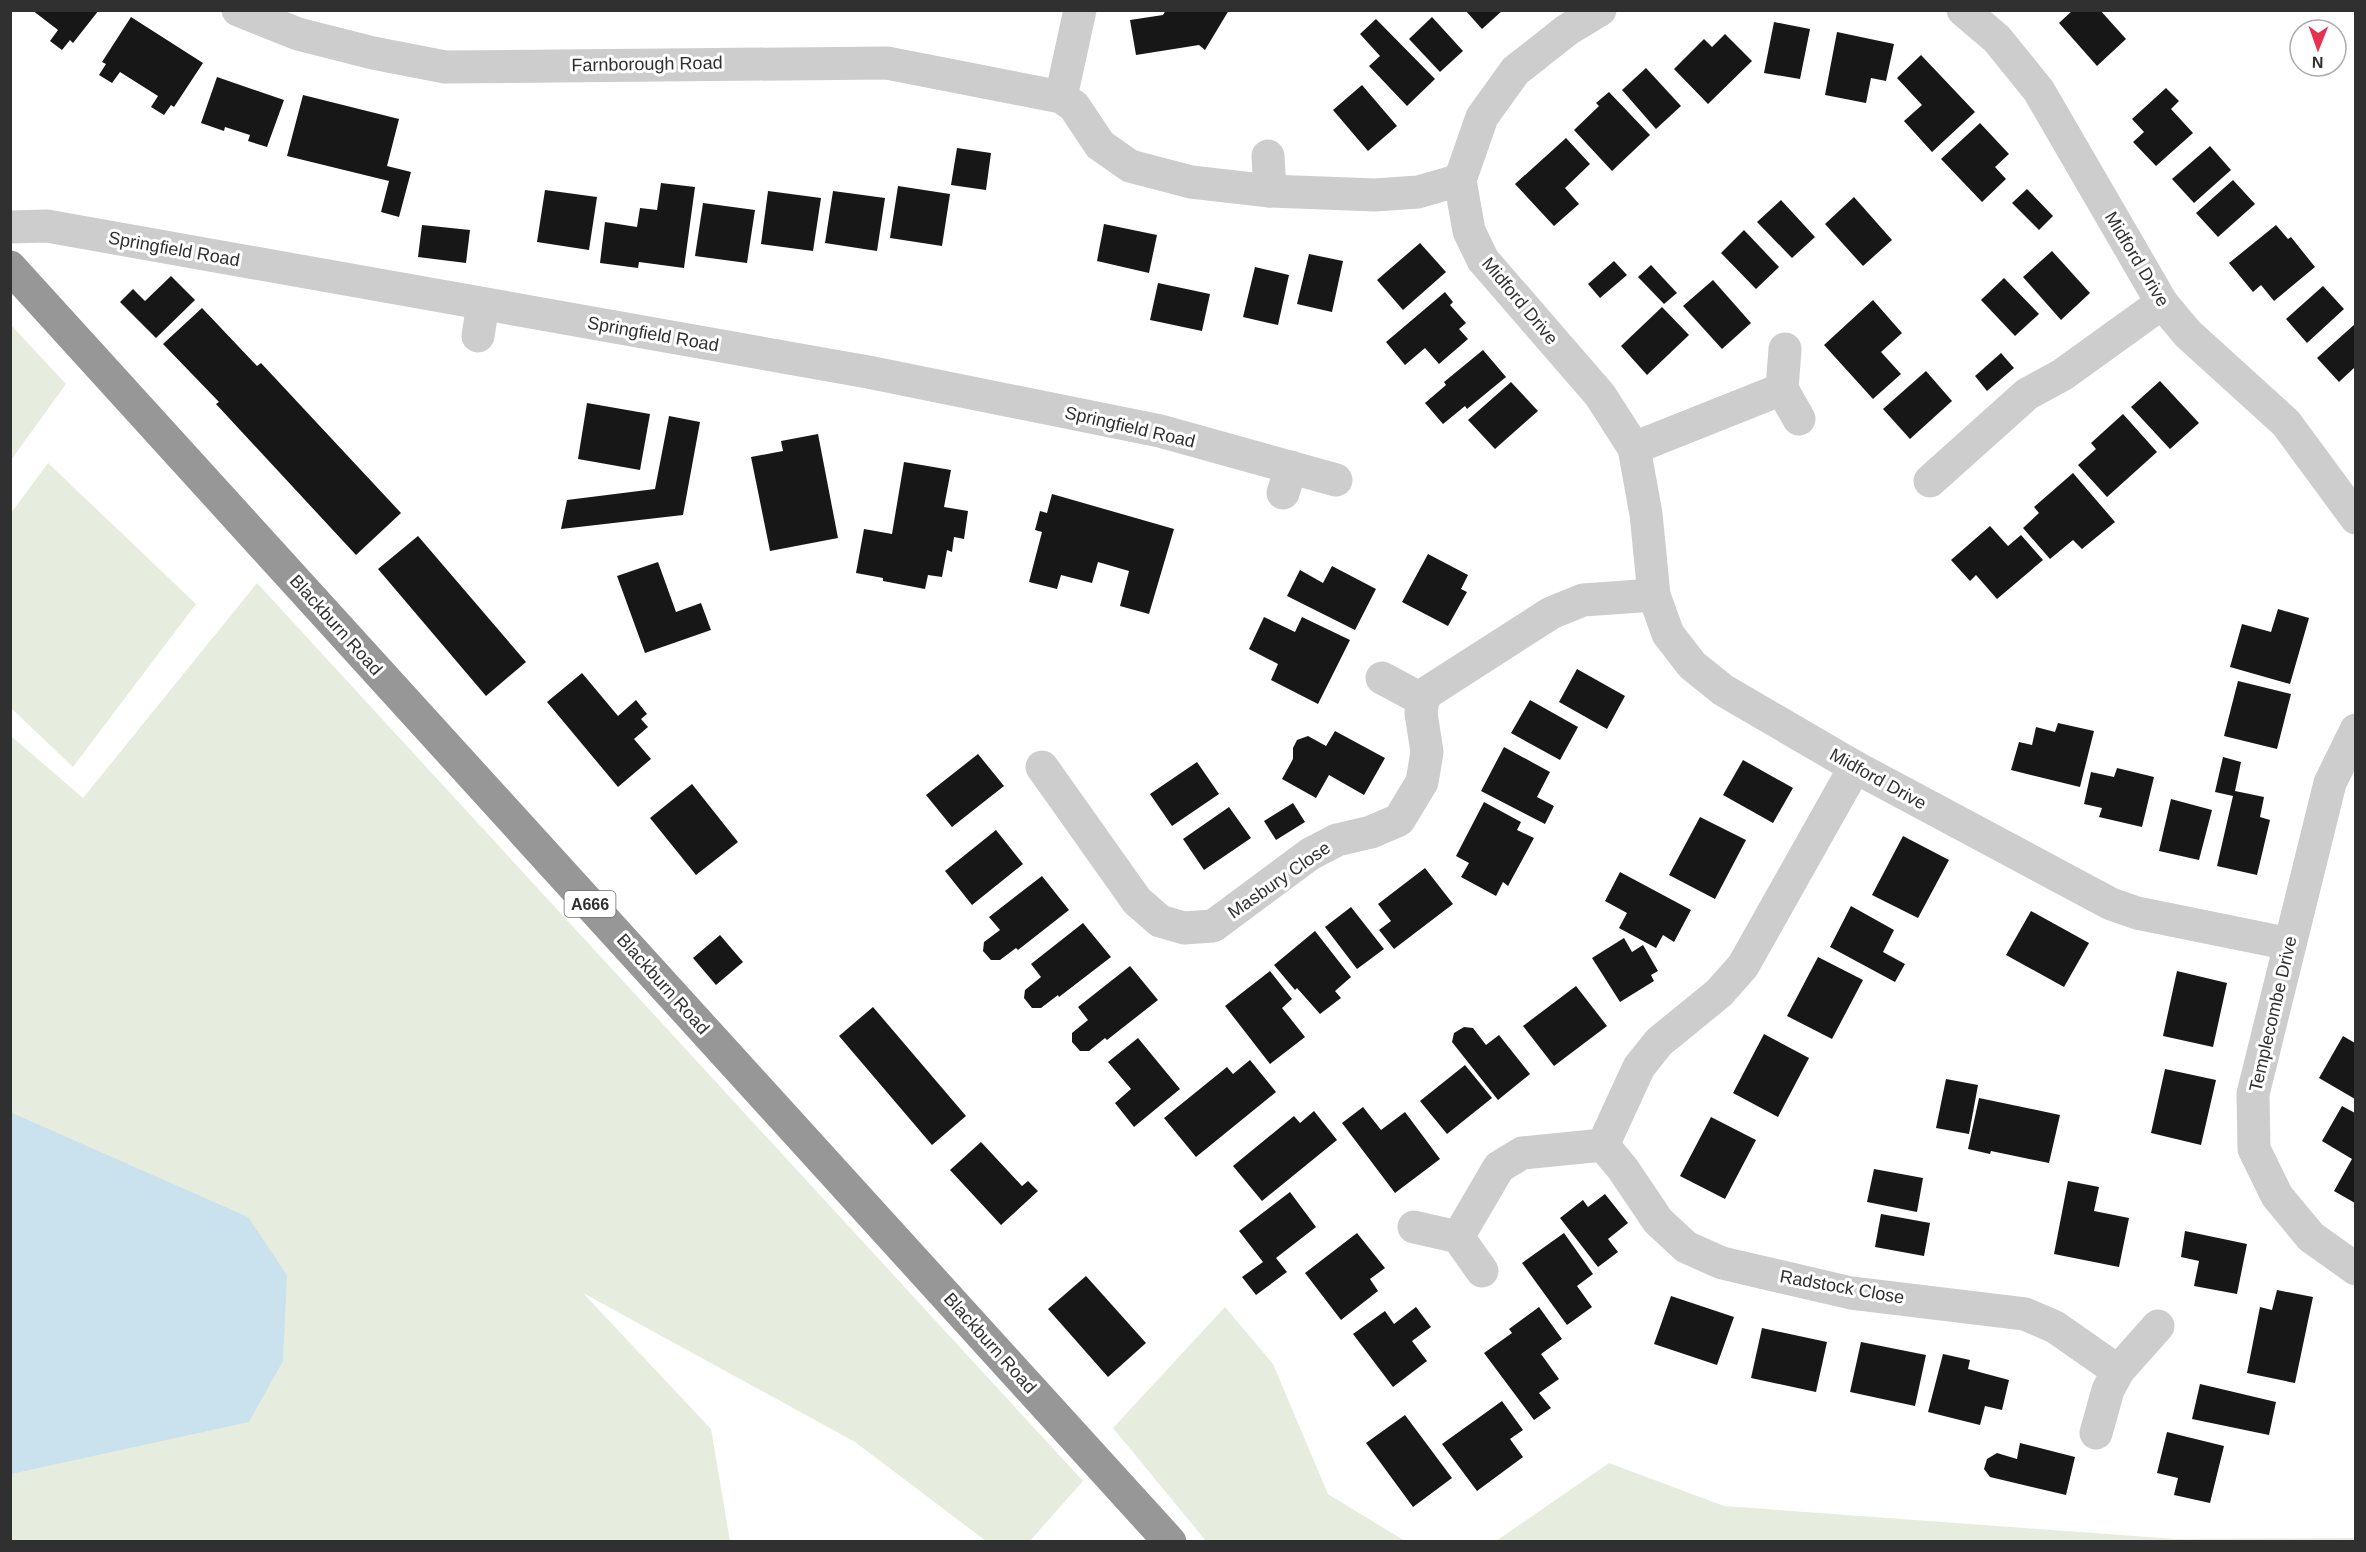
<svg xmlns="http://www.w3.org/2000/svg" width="2366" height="1552" viewBox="0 0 2366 1552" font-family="Helvetica,sans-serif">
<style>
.green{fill:#e7edde}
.water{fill:#cae2ed}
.building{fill:#171717}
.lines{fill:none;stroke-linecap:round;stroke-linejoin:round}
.minor{stroke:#cdcdcd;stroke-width:33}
.highway{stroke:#979797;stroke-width:33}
.labels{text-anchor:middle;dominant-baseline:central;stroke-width:6;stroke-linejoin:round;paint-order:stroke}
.shield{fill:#fff;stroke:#6e6e6e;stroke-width:1.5}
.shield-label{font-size:16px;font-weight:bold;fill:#303030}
.street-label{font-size:18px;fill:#303030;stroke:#fff}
</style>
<rect width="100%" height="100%" fill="#fff"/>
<g class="green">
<path d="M11 325 66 384 11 460Z"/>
<path d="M48 463 196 604 73 767 11 708V513Z"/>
<path d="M257 583 1083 1481 1030 1541H986L855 1442 583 1293 711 1429 730 1541H11L10 735 83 798Z"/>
<path d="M1225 1307 1273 1364 1328 1494 1405 1541H1206L1113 1428Z"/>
<path d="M1609 1463 1724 1506 2176 1539 2355 1538V1541H1496Z"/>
</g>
<path class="water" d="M10 1112 248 1217 287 1275 283 1361 249 1422 11 1474Z"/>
<g class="building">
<path d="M32 10H99L73 43 70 40 62 50 50 41 58 30Z"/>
<path d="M1166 10H1229L1205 50 1199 45 1136 55 1130 20 1163 15Z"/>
<path d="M1465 10H1503L1482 29Z"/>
<path d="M2073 10H2100L2126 39 2097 66 2059 23Z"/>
<path d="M131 17 203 63 174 107 171 105 164 115 151 107 158 96 120 72 112 83 99 75 106 64 102 62Z"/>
<path d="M1432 17 1463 51 1440 72 1409 39Z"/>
<path d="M1376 19 1435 79 1407 106 1369 66 1380 56 1360 34Z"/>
<path d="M1774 22 1810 29 1800 79 1764 73Z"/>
<path d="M1837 32 1894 44 1886 81 1871 78 1866 103 1825 95Z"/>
<path d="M1725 34 1752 61 1708 104 1674 69 1704 39 1712 47Z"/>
<path d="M1921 55 1975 112 1932 152 1904 121 1922 105 1897 78Z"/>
<path d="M1646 68 1681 106 1656 129 1622 90Z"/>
<path d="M217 77 284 100 267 147 248 141 250 135 225 127 224 131 201 123Z"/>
<path d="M1362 85 1397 126 1368 151 1333 110Z"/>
<path d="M2166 88 2179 101 2171 109 2193 133 2156 166 2133 142 2144 132 2132 119Z"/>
<path d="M1609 92 1650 135 1612 171 1574 130 1599 106 1596 103Z"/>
<path d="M303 95 399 119 387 166 411 172 399 217 381 212 389 181 287 156Z"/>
<path d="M1980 123 2009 154 1995 167 2006 179 1982 202 1941 159Z"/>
<path d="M1566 138 1590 164 1565 188 1579 204 1554 226 1515 184Z"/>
<path d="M2210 146 2231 170 2194 203 2172 179Z"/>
<path d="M957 148 991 153 986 190 951 185Z"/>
<path d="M2233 180 2255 204 2218 237 2196 213Z"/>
<path d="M661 183 695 187 684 268 639 262 638 268 600 263 605 222 637 227 640 208 657 210Z"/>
<path d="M898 186 950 194 942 246 890 238Z"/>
<path d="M2027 189 2053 216 2039 230 2012 203Z"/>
<path d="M545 190 597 197 589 250 537 242Z"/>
<path d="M768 191 821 198 813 251 761 244Z"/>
<path d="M833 191 885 198 877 251 825 243Z"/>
<path d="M1854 197 1892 240 1863 266 1825 224Z"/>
<path d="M1781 200 1815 237 1792 258 1757 222Z"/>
<path d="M703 203 755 210 747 263 695 256Z"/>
<path d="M1104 224 1157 235 1149 273 1097 261Z"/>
<path d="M422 225 470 230 466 263 418 257Z"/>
<path d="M2276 225 2288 239 2291 237 2315 267 2274 301 2261 285 2253 292 2229 263Z"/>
<path d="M1744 230 1779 267 1756 289 1721 253Z"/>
<path d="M1420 243 1446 272 1403 310 1377 280Z"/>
<path d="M2052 251 2090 293 2061 320 2023 277Z"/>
<path d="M1309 254 1343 261 1332 312 1297 304Z"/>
<path d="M1614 261 1627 275 1600 298 1588 284Z"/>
<path d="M1651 265 1677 293 1664 304 1638 277Z"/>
<path d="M1255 267 1289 275 1278 325 1243 317Z"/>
<path d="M171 276 195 300 156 338 120 302 133 289 145 301Z"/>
<path d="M2004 278 2039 314 2015 336 1981 300Z"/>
<path d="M1713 280 1751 323 1722 349 1683 306Z"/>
<path d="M1158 283 1210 294 1202 331 1150 320Z"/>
<path d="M2323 286 2344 309 2307 343 2286 319Z"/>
<path d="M1445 292 1453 302 1450 305 1466 323 1459 329 1468 339 1439 364 1425 348 1405 365 1386 342Z"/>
<path d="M1873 300 1902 333 1881 352 1901 374 1873 399 1824 345Z"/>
<path d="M1662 307 1689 335 1647 375 1621 346Z"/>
<path d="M202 308 257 366 261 363 401 513 356 555 216 404 219 402 163 344Z"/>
<path d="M2355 324V367L2339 382 2317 358Z"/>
<path d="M1483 350 1506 377 1467 409 1465 406 1443 424 1425 403 1446 385 1444 382Z"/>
<path d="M2001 353 2014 368 1987 391 1975 376Z"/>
<path d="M1926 371 1952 401 1910 439 1883 409Z"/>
<path d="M2160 381 2199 423 2170 449 2131 407Z"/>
<path d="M1511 382 1538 411 1495 449 1468 420Z"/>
<path d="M587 403 650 414 640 470 578 459Z"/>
<path d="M2123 414 2157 452 2107 497 2078 465 2096 449 2091 443Z"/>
<path d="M669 416 700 422 683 515 561 529 567 500 655 489Z"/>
<path d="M818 434 838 538 770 551 751 457 783 451 781 441Z"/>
<path d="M904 462 951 470 944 507 968 511 964 539 954 537 952 552 947 550 942 577 928 575 925 589 883 581V578L856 573 864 529 892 534Z"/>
<path d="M2073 473 2115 522 2082 549 2073 540 2050 559 2023 528 2039 513 2034 507Z"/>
<path d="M1052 494 1174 529 1149 614 1120 606 1129 571 1098 562 1092 583 1061 575 1057 589 1029 582 1042 532 1035 530 1040 511 1047 513Z"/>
<path d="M1990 526 2008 546 2021 535 2043 560 1997 599 1976 575 1970 581 1951 560Z"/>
<path d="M418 536 526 662 486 696 378 569Z"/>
<path d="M1428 554 1468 575 1461 589 1467 592 1448 626 1402 602Z"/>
<path d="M658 562 676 612 701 603 711 630 645 653 617 576Z"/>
<path d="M1332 566 1376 589 1355 630 1287 596 1300 570 1323 583Z"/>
<path d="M2278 609 2309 618 2290 684 2230 667 2242 624 2271 632Z"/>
<path d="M1264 617 1295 632 1302 617 1350 640 1318 704 1271 680 1278 664 1249 649Z"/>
<path d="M1577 669 1625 696 1607 729 1559 702Z"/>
<path d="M582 673 618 716 636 700 647 714 641 719 648 727 634 739 651 759 618 787 547 702Z"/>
<path d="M2238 681 2291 694 2277 749 2224 736Z"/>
<path d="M1530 700 1578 727 1560 760 1511 733Z"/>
<path d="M2058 723 2094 731 2080 787 2011 770 2019 742 2032 745 2036 727 2055 732Z"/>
<path d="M1335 731 1385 758 1364 795 1329 775 1316 798 1282 779 1293 759V748L1297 740 1308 736 1326 746Z"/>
<path d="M1504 747 1550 772 1537 797 1554 806 1545 824 1481 791Z"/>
<path d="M978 754 1004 786 952 827 926 795Z"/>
<path d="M2223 757 2241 762 2235 791 2264 797 2260 817 2270 820 2257 875 2217 866 2233 796 2215 792Z"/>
<path d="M1743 760 1793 788 1773 823 1723 795Z"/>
<path d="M1197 762 1219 794 1172 826 1150 794Z"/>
<path d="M2117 768 2154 777 2142 827 2099 817 2102 808 2084 804 2091 772 2114 777Z"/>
<path d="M692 784 738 842 696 875 650 818Z"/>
<path d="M2171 799 2212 810 2199 860 2159 851Z"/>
<path d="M1484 802 1521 822 1517 830 1534 838 1508 886 1503 882 1496 896 1461 877 1469 863 1456 856Z"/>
<path d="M1293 803 1305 822 1276 840 1264 821Z"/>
<path d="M1229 807 1251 838 1204 870 1183 839Z"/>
<path d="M1700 817 1746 840 1715 899 1669 875Z"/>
<path d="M996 830 1023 864 972 905 945 871Z"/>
<path d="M1903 836 1949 860 1918 918 1872 895Z"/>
<path d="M1425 868 1453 904 1394 949 1379 930 1391 921 1378 904Z"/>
<path d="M1620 872 1691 910 1674 942 1663 935 1656 948 1619 928 1627 913 1605 901Z"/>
<path d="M1042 876 1069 910 1018 950 1016 948 1000 960H991L983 951 984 942 1000 930 989 917Z"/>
<path d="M1851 906 1894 930 1883 952 1905 964 1895 982 1830 947Z"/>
<path d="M1351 907 1384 949 1357 969 1325 927Z"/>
<path d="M2031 911 2089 943 2064 987 2006 955Z"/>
<path d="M1083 923 1111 957 1059 997 1058 995 1041 1008H1032L1024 998 1025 990 1041 977 1031 964Z"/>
<path d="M1315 931 1351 977 1335 991 1341 998 1320 1014 1297 988 1295 990 1274 965Z"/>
<path d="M720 935 743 962 716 985 693 958Z"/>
<path d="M1624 938 1632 952 1643 945 1658 971 1651 975 1654 981 1620 1002 1592 958Z"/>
<path d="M1818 957 1863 980 1832 1039 1787 1016Z"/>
<path d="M1130 966 1158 1000 1107 1040 1105 1038 1089 1051H1080L1072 1042V1033L1088 1020 1078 1007Z"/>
<path d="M1270 971 1292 999 1282 1008 1305 1037 1270 1064 1225 1006Z"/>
<path d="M2177 971 2227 983 2213 1047 2163 1036Z"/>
<path d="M1576 986 1607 1026 1554 1066 1523 1026Z"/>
<path d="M873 1007 966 1116 932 1145 839 1036Z"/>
<path d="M1464 1027 1473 1028 1486 1045 1499 1035 1530 1074 1498 1100 1452 1042 1454 1033Z"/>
<path d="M1764 1034 1809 1058 1778 1117 1733 1093Z"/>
<path d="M2343 1036 2355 1043V1099L2319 1078Z"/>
<path d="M1138 1038 1180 1089 1134 1127 1115 1103 1131 1089 1108 1062Z"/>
<path d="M1250 1060 1276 1092 1196 1157 1164 1118 1227 1067 1233 1074Z"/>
<path d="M1465 1065 1492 1098 1447 1134 1420 1101Z"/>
<path d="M2165 1069 2216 1080 2201 1145 2151 1133Z"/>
<path d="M1946 1079 1978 1085 1969 1134 1936 1128Z"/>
<path d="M1979 1098 2060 1115 2049 1163 1991 1151 1990 1154 1968 1149Z"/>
<path d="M2342 1106 2355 1113V1203L2334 1191 2352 1159 2322 1141Z"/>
<path d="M1363 1107 1381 1130 1405 1112 1440 1159 1395 1193 1342 1123Z"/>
<path d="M1314 1111 1337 1140 1262 1201 1233 1166 1294 1116 1300 1123Z"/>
<path d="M1711 1117 1756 1140 1725 1199 1680 1176Z"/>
<path d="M981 1142 1022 1186 1028 1181 1038 1191 1001 1225 950 1170Z"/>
<path d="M1874 1169 1923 1178 1917 1212 1867 1202Z"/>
<path d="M2068 1181 2099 1187 2094 1211 2129 1218 2119 1267 2054 1254Z"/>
<path d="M1290 1192 1316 1227 1276 1258 1287 1272 1256 1295 1242 1277 1263 1262 1239 1231Z"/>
<path d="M1605 1194 1628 1223 1608 1239 1618 1252 1598 1267 1560 1218 1583 1200 1588 1207Z"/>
<path d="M1881 1214 1930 1223 1924 1256 1875 1247Z"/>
<path d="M2185 1231 2247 1244 2237 1294 2194 1286 2199 1261 2181 1257Z"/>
<path d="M1357 1233 1385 1268 1370 1279 1378 1291 1341 1320 1305 1273Z"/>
<path d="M1564 1233 1593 1274 1577 1286 1592 1307 1567 1325 1522 1263Z"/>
<path d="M1086 1276 1146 1343 1108 1377 1048 1309Z"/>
<path d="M2277 1290 2313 1297 2295 1383 2247 1373 2260 1307 2272 1310Z"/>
<path d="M1671 1296 1734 1317 1717 1365 1654 1344Z"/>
<path d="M1416 1307 1431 1327 1412 1341 1427 1361 1393 1387 1353 1334 1385 1311 1394 1324Z"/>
<path d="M1539 1307 1562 1339 1541 1354 1559 1379 1539 1393 1551 1408 1534 1420 1484 1353 1512 1333 1509 1329Z"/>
<path d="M1762 1328 1827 1342 1816 1392 1751 1378Z"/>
<path d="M1861 1342 1926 1355 1915 1406 1850 1392Z"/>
<path d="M1943 1354 1970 1360 1968 1369 2009 1380 2002 1410 1985 1406 1980 1425 1928 1412Z"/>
<path d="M2200 1384 2276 1402 2269 1435 2192 1419Z"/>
<path d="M1502 1401 1523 1430 1510 1439 1523 1457 1477 1491 1442 1444Z"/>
<path d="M1405 1415 1452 1478 1413 1507 1366 1443Z"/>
<path d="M2167 1432 2224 1446 2210 1503 2174 1495 2178 1478 2157 1473Z"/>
<path d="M2020 1443 2075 1457 2066 1495 1990 1477 1984 1469 1987 1459 1997 1453 2017 1459Z"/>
</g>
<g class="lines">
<g class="minor">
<path d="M238 10 298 34 373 53 445 67 887 63 1061 97 1074 106 1100 145 1130 166 1191 182 1270 191 1375 195 1418 192 1460 180"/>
<path d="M1600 10 1567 30 1515 71 1482 117 1460 180 1469 231 1483 260 1600 395 1634 448 1646 514 1654 595 1668 634 1692 665 1723 690 1855 767 2111 904 2137 913 2290 944"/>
<path d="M1963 10 1997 39 2039 91 2162 303 2188 334 2286 423 2356 518"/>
<path d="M1061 97 1080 10"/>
<path d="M1268 156 1270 191"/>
<path d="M10 227 47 226 868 372 1160 431 1336 480"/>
<path d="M478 336 483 304"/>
<path d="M1785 349 1782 389 1799 419"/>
<path d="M1634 448 1782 389"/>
<path d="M1930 481 2027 394 2062 375 2162 303"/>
<path d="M1283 493 1291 467"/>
<path d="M1382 678 1423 700"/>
<path d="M2356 730 2330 783 2253 1094 2254 1149 2277 1196 2311 1237 2356 1269"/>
<path d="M1042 767 1137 901 1160 921 1184 928 1213 926 1310 854 1337 840 1371 832 1399 820 1422 782 1427 752 1421 713 1423 700 1428 692 1551 613 1583 600 1654 595"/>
<path d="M1603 1145 1639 1067 1659 1042 1719 993 1743 966 1855 767"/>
<path d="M1414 1227 1458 1237 1482 1271"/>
<path d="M1458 1237 1499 1167 1522 1153 1603 1145 1623 1169 1658 1221 1686 1247 1722 1263 1851 1293 2025 1314 2055 1327 2118 1371"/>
<path d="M2096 1433 2108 1390 2118 1371 2158 1326"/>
</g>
<path class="highway" d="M10 267 1170 1542"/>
</g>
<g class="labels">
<rect class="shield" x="564.5" y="891" width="51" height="26" rx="4.5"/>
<g class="shield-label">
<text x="590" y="904">A666</text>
</g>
<g class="street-label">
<text transform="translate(647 64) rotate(-1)">Farnborough Road</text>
<text transform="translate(174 249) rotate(10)">Springfield Road</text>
<text transform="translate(2137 259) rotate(59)">Midford Drive</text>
<text transform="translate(1520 301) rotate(50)">Midford Drive</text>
<text transform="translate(653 334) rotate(10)">Springfield Road</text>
<text transform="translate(1130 427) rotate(13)">Springfield Road</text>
<text transform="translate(336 625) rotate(48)">Blackburn Road</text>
<text transform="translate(1878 779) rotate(29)">Midford Drive</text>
<text transform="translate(1279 880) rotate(-35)">Masbury Close</text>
<text transform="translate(663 984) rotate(48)">Blackburn Road</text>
<text transform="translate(2273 1014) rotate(-77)">Templecombe Drive</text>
<text transform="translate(1842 1287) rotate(10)">Radstock Close</text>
<text transform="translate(990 1343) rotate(48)">Blackburn Road</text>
</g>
</g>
<rect width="2366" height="1552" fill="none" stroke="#303030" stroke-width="24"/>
<g transform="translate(2318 48) rotate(181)"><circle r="28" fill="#ffffff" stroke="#acacac" stroke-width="1.5"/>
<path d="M0-4.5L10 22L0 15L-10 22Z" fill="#e7324f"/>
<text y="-9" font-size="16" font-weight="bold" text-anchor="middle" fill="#303030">N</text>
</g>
</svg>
